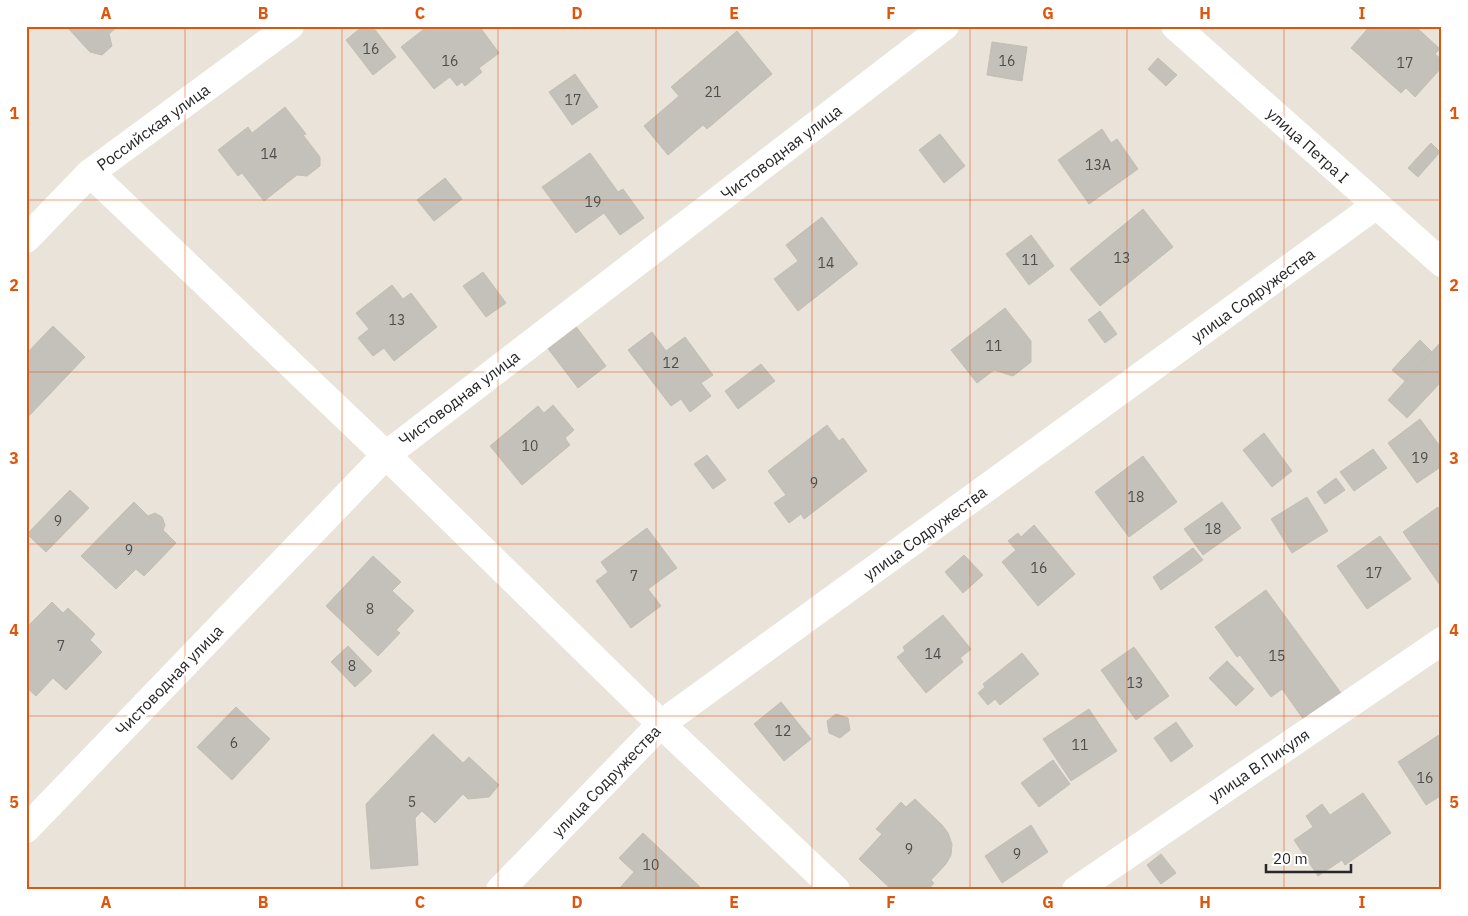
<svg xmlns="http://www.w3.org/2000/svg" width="1468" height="916" viewBox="0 0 1468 916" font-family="'IBM Plex Sans',sans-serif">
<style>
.building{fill:#c4c0ba;stroke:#c3bfb4}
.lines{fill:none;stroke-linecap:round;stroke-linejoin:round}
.minor{stroke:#fff;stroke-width:28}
.grid{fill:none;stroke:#de560d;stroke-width:1;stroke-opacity:0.55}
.labels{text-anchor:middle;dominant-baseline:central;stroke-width:5;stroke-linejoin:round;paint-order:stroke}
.number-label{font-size:14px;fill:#4e4d4c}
.street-label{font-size:16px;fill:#272727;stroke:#fff}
.neatline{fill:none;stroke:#de560d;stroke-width:2}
.grid-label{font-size:16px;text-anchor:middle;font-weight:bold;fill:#de560d}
</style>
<rect width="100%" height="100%" fill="#e9e3da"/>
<g class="building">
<path d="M68 26H118L109 34 112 46 102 55 90 52 67 27Z"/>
<path d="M363 26H372L396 57 373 75 346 40Z"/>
<path d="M428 26H479L499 53 479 68 482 72 465 86 462 82 457 86 450 77 434 89 401 47Z"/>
<path d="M1370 26H1415L1440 49 1435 54 1442 60V67L1415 97 1406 88 1401 93 1351 48Z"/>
<path d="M737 31 772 74 707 129 703 125 668 155 644 126 679 96 671 87Z"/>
<path d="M992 42 1027 47 1022 81 987 75Z"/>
<path d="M1158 58 1177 75 1166 86 1148 69Z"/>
<path d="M575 74 598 107 572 125 549 92Z"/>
<path d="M285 107 306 134 303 135 320 157V166L307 176 297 175 264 201 242 173 238 176 218 150 248 127 252 133Z"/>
<path d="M1102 129 1111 143 1117 139 1138 169 1089 204 1058 160Z"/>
<path d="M940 134 965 166 944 183 919 150Z"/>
<path d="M1431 143 1440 152 1418 177 1408 168Z"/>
<path d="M590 153 618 192 623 189 644 218 620 235 604 213 576 233 542 187Z"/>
<path d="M445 178 462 199 434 221 417 200Z"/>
<path d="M1143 209 1173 247 1100 306 1070 269Z"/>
<path d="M822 217 858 264 798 311 774 279 798 261 786 245Z"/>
<path d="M1031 235 1054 266 1029 285 1006 254Z"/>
<path d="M483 272 506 303 486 317 463 286Z"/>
<path d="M392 285 403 299 411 293 437 327 394 361 384 348 373 356 358 338 369 329 356 313Z"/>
<path d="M1005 308 1031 341V362L1013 376 994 370 977 383 951 350Z"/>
<path d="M1100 311 1117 334 1105 343 1088 320Z"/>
<path d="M571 320 606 366 578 388 543 342Z"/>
<path d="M53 326 85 357 26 419V354Z"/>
<path d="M652 332 666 351 685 337 713 375 701 383 711 396 690 412 681 399 671 406 628 350Z"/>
<path d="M1420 340 1432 352 1405 381 1392 370Z"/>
<path d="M1439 344 1442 347V381L1407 418 1388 400Z"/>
<path d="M761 364 775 381 738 409 725 391Z"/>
<path d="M553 405 574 430 565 438 570 445 522 485 490 446 538 406 544 413Z"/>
<path d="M1420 419 1442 449V466L1417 483 1388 443Z"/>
<path d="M827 425 839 441 843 438 867 471 804 519 801 514 789 523 774 503 786 495 768 471Z"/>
<path d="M1264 433 1292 471 1272 487 1243 450Z"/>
<path d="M1373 449 1387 468 1354 491 1340 472Z"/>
<path d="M707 455 726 480 713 489 694 464Z"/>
<path d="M1143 456 1177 502 1129 537 1095 492Z"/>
<path d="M1336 478 1345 490 1325 504 1317 492Z"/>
<path d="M70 490 89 508 46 552 27 534Z"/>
<path d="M1307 497 1328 531 1292 553 1271 519Z"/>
<path d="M134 502 148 516 155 513 162 517 165 525 163 530 176 543 144 576 136 569 116 589 81 556Z"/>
<path d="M1222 502 1241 528 1203 555 1184 529Z"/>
<path d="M1438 507 1442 512V588L1403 532Z"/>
<path d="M1034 525 1075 574 1038 606 1002 562 1016 550 1008 541 1018 533 1021 537Z"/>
<path d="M647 528 677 568 648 589 661 606 631 628 596 581 608 572 601 562Z"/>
<path d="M1380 536 1411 579 1367 609 1337 566Z"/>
<path d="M1193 548 1203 560 1161 590 1153 577Z"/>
<path d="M964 555 983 575 963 593 945 572Z"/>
<path d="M373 556 401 582 392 591 414 611 396 630 400 633 378 656 326 606Z"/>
<path d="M1266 590 1341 693 1304 720 1282 689 1271 697 1240 655 1237 657 1215 627Z"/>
<path d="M52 602 63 613 68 608 95 634 90 640 102 652 66 690 53 678 36 696 26 687V628Z"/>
<path d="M943 615 971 649 960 658 963 662 926 693 897 657 905 651 903 647Z"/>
<path d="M348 646 372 671 355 687 331 662Z"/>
<path d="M1134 647 1169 696 1136 720 1101 670Z"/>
<path d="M1022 653 1039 674 1000 705 995 699 988 705 978 693 985 687 983 684Z"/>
<path d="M1227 661 1254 689 1236 706 1209 678Z"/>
<path d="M781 702 811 739 784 761 754 724Z"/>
<path d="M236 707 270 739 232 780 197 747Z"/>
<path d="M1089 709 1117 751 1071 781 1043 739Z"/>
<path d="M836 714 848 718 850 730 840 738 829 733 827 721Z"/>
<path d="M1176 722 1193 746 1171 762 1154 738Z"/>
<path d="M1442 733V795L1426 805 1398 762Z"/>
<path d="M433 734 463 763 469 757 499 785 489 797 468 799 463 794 435 823 422 811 415 818 418 865 371 869 366 804Z"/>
<path d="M1053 760 1070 784 1039 807 1021 783Z"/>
<path d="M1363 793 1391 833 1345 865 1342 860 1318 876 1294 840 1313 827 1306 816 1322 804 1330 815Z"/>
<path d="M915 799 942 825 948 833 952 844 951 855 946 864 931 880 934 883 928 890H892L859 859 882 834 876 829 901 802 906 807Z"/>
<path d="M1031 825 1048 852 1002 883 985 856Z"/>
<path d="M643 833 700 887 698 890H618L634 872 619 858Z"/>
<path d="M1161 854 1176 873 1161 884 1147 865Z"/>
</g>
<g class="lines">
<g class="minor">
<path d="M1175 26 1442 263"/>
<path d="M90 173 386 455 661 724 836 890"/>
<path d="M26 239 90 173 290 26"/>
<path d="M26 829 386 455 945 26"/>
<path d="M500 890 661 724 1375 206"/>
<path d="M1076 890 1442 641"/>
</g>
</g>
<path class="grid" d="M185 26V890M342 26V890M498 26V890M656 26V890M812 26V890M970 26V890M1127 26V890M1284 26V890M26 200H1442M26 372H1442M26 544H1442M26 716H1442"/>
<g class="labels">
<g class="number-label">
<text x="371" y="49">16</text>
<text x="450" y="61">16</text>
<text x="1007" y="61">16</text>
<text x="1405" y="63">17</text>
<text x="713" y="92">21</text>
<text x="573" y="100">17</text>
<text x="269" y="154">14</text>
<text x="1098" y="165">13А</text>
<text x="593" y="202">19</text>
<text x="1122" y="258">13</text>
<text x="1030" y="260">11</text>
<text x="826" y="263">14</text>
<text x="397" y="320">13</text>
<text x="994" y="346">11</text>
<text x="671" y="363">12</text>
<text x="530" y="446">10</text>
<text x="1420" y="458">19</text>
<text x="814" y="483">9</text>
<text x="1136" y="497">18</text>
<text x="58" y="521">9</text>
<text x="1213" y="529">18</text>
<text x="129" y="550">9</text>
<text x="1039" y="568">16</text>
<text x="1374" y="573">17</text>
<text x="634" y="576">7</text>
<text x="370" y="609">8</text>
<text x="61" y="646">7</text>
<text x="933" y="654">14</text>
<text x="1277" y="656">15</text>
<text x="352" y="666">8</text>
<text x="1135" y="683">13</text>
<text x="783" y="731">12</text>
<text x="234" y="743">6</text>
<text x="1080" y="745">11</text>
<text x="1425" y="778">16</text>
<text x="412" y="802">5</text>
<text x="909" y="849">9</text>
<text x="1017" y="854">9</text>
<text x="651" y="865">10</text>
</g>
<g class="street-label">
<text transform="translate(153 127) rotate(-36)">Российская улица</text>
<text transform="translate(1308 145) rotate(42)">улица Петра I</text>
<text transform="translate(781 152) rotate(-37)">Чистоводная улица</text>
<text transform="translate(1253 295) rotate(-36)">улица Содружества</text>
<text transform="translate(459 398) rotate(-37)">Чистоводная улица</text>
<text transform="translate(925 533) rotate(-36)">улица Содружества</text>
<text transform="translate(169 680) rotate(-46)">Чистоводная улица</text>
<text transform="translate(1259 765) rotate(-34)">улица В.Пикуля</text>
<text transform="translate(606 781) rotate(-46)">улица Содружества</text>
</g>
</g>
<rect width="1468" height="916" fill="none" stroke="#ffffff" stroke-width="55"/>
<path d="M1266 864v8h85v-8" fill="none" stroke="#272727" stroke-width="2.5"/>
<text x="1273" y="864" font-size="15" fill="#272727" stroke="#ffffff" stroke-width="4" paint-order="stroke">20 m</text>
<rect x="28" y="28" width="1412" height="860" class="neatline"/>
<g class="grid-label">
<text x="106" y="19">A</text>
<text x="263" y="19">B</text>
<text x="420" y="19">C</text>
<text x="577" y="19">D</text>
<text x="734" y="19">E</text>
<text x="891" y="19">F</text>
<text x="1048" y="19">G</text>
<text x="1205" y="19">H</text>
<text x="1362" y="19">I</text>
<text x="14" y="119">1</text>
<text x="1454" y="119">1</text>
<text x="14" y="291">2</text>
<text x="1454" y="291">2</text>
<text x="14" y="464">3</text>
<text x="1454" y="464">3</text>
<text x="14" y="636">4</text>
<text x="1454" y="636">4</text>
<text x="14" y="808">5</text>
<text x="1454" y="808">5</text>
<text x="106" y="908">A</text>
<text x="263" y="908">B</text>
<text x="420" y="908">C</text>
<text x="577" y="908">D</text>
<text x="734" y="908">E</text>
<text x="891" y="908">F</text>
<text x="1048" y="908">G</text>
<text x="1205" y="908">H</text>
<text x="1362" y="908">I</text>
</g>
</svg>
